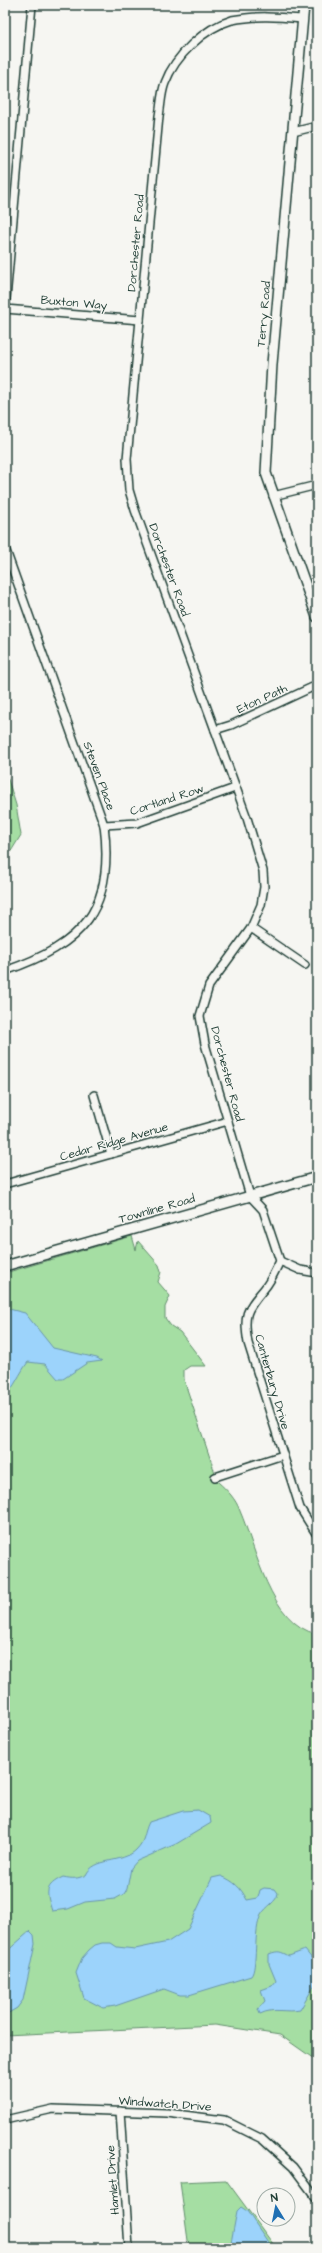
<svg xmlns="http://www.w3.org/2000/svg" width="322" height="2253" viewBox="0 0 322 2253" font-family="'Architects Daughter',sans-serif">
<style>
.green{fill:#a5dea3;stroke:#628e6c}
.water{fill:#9cd3fb;stroke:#6a97ab}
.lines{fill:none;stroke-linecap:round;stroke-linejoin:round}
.street-casing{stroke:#1f3d34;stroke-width:10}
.secondary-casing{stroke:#1f3d34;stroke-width:12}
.street{stroke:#f6f6f2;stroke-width:7}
.secondary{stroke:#f6f6f2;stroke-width:9}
.labels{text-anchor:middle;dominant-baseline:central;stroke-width:3;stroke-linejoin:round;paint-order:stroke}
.street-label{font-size:12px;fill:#1f3d34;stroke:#f6f6f2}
</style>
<rect width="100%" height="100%" fill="#f6f6f2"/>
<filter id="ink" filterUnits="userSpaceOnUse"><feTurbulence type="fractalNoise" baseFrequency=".025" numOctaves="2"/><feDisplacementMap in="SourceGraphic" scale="8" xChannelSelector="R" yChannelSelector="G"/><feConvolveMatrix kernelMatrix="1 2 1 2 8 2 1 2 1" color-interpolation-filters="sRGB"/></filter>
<g filter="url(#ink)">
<g class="green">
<path d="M5 770 16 805 21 835 5 861Z"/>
<path d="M132 1236 136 1250 138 1241 159 1265 161 1272 158 1282 170 1296 165 1307V1318L171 1326 180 1332 206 1366H190L184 1370V1380L218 1482C227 1490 236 1499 240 1511 256 1548 270 1624 317 1634V2061L280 2035 215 2025 5 2035V1273Z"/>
<path d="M226 2180 276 2248H189L180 2182Z"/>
</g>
<g class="water">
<path d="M5 1308 25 1313 53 1348 97 1358 102 1361 87 1363 63 1379H58L45 1364 28 1362C19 1374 15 1386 5 1397Z"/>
<path d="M198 1810 210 1817 211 1823 176 1844 137 1861 131 1868 127 1889 124 1894 115 1899 85 1902 68 1909 52 1911C46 1892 44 1886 63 1877 73 1879 77 1879 86 1875 94 1857 122 1864 136 1850 146 1840 143 1834 149 1822L183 1811Z"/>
<path d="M221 1876C234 1881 241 1888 247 1900L258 1898 260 1890 264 1888 275 1889 278 1893C277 1902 266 1906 261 1915 253 1930 258 1968 251 1976L189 1995H180L164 1989 115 2006 103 2008 84 1998 76 1973 82 1958 89 1950 95 1945 102 1943H111L117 1947 135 1949 168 1942 188 1929 212 1878Z"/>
<path d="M30 1931 34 1935 35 1944 23 2000 17 2008 5 2015V1953Z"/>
<path d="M305 1950 313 1960 317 1962V1981L300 2010C286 2013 274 2007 260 2014L258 2009 265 2001 261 1990 272 1986 276 1981 269 1964V1954C279 1950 281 1952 289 1956Z"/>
<path d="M241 2207 247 2211 272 2248H230L237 2211Z"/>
</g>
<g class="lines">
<defs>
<g id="street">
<path d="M302 19C279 17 255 15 232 20 204 28 175 56 165 83 161 93 161 105 159 116L127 459 129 490 135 510 247 818 263 871 264 887 261 905 251 928 209 986 200 1016 205 1044 250 1196 263 1210 280 1261C275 1271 271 1281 264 1289 246 1310 243 1315 248 1343L300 1508 317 1535"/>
<path d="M293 132 317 126"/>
<path d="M5 309 140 320"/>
<path d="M5 310 32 5"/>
<path d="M273 496 317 485"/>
<path d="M5 548 104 825C115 910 83 944 5 971"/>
<path d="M215 730 231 725 317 685"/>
<path d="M104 825 137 823 235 788"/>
<path d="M251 928 305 965"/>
<path d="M94 1095 111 1154"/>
<path d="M5 1184 228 1121"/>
<path d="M280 1261 300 1270 317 1273"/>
<path d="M215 1477 283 1455"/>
<path d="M120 2111 129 2248"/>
<path d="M5 2120 53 2109 167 2113 224 2120 262 2139 293 2167 317 2199"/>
</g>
<g id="secondary">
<path d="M304 5 272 364 266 473 317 617"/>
<path d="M5 1266 317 1177"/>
</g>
</defs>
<use href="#street" class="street-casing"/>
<use href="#secondary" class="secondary-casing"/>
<use href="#street" class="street"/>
<use href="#secondary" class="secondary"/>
</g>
</g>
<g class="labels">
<g class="street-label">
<text transform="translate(136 243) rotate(-85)">Dorchester Road</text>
<text transform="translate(74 303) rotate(5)">Buxton Way</text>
<text transform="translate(264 314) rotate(-85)">Terry Road</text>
<text transform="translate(169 570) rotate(70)">Dorchester Road</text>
<text transform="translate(262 699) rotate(-25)">Eton Path</text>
<text transform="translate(99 776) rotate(70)">Steven Place</text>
<text transform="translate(167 800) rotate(-18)">Cortland Row</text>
<text transform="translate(227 1074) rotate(75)">Dorchester Road</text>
<text transform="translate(114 1142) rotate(-16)">Cedar Ridge Avenue</text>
<text transform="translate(157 1209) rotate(-16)">Townline Road</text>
<text transform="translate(272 1382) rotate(74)">Canterbury Drive</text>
<text transform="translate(165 2104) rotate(4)">Windwatch Drive</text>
<text transform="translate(113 2180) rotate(-94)">Hamlet Drive</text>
</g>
</g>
<rect width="322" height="2253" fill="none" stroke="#f6f6f2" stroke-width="20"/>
<rect x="10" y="10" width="302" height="2233" fill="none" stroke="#1f3d34" stroke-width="1.5" filter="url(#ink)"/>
<g transform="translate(276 2207) rotate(350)"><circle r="19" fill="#f6f6f2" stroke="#a0aca6"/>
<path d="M0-3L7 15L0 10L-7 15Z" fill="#1f6fb2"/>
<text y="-6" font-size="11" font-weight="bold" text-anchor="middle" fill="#1f3d34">N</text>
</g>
</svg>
